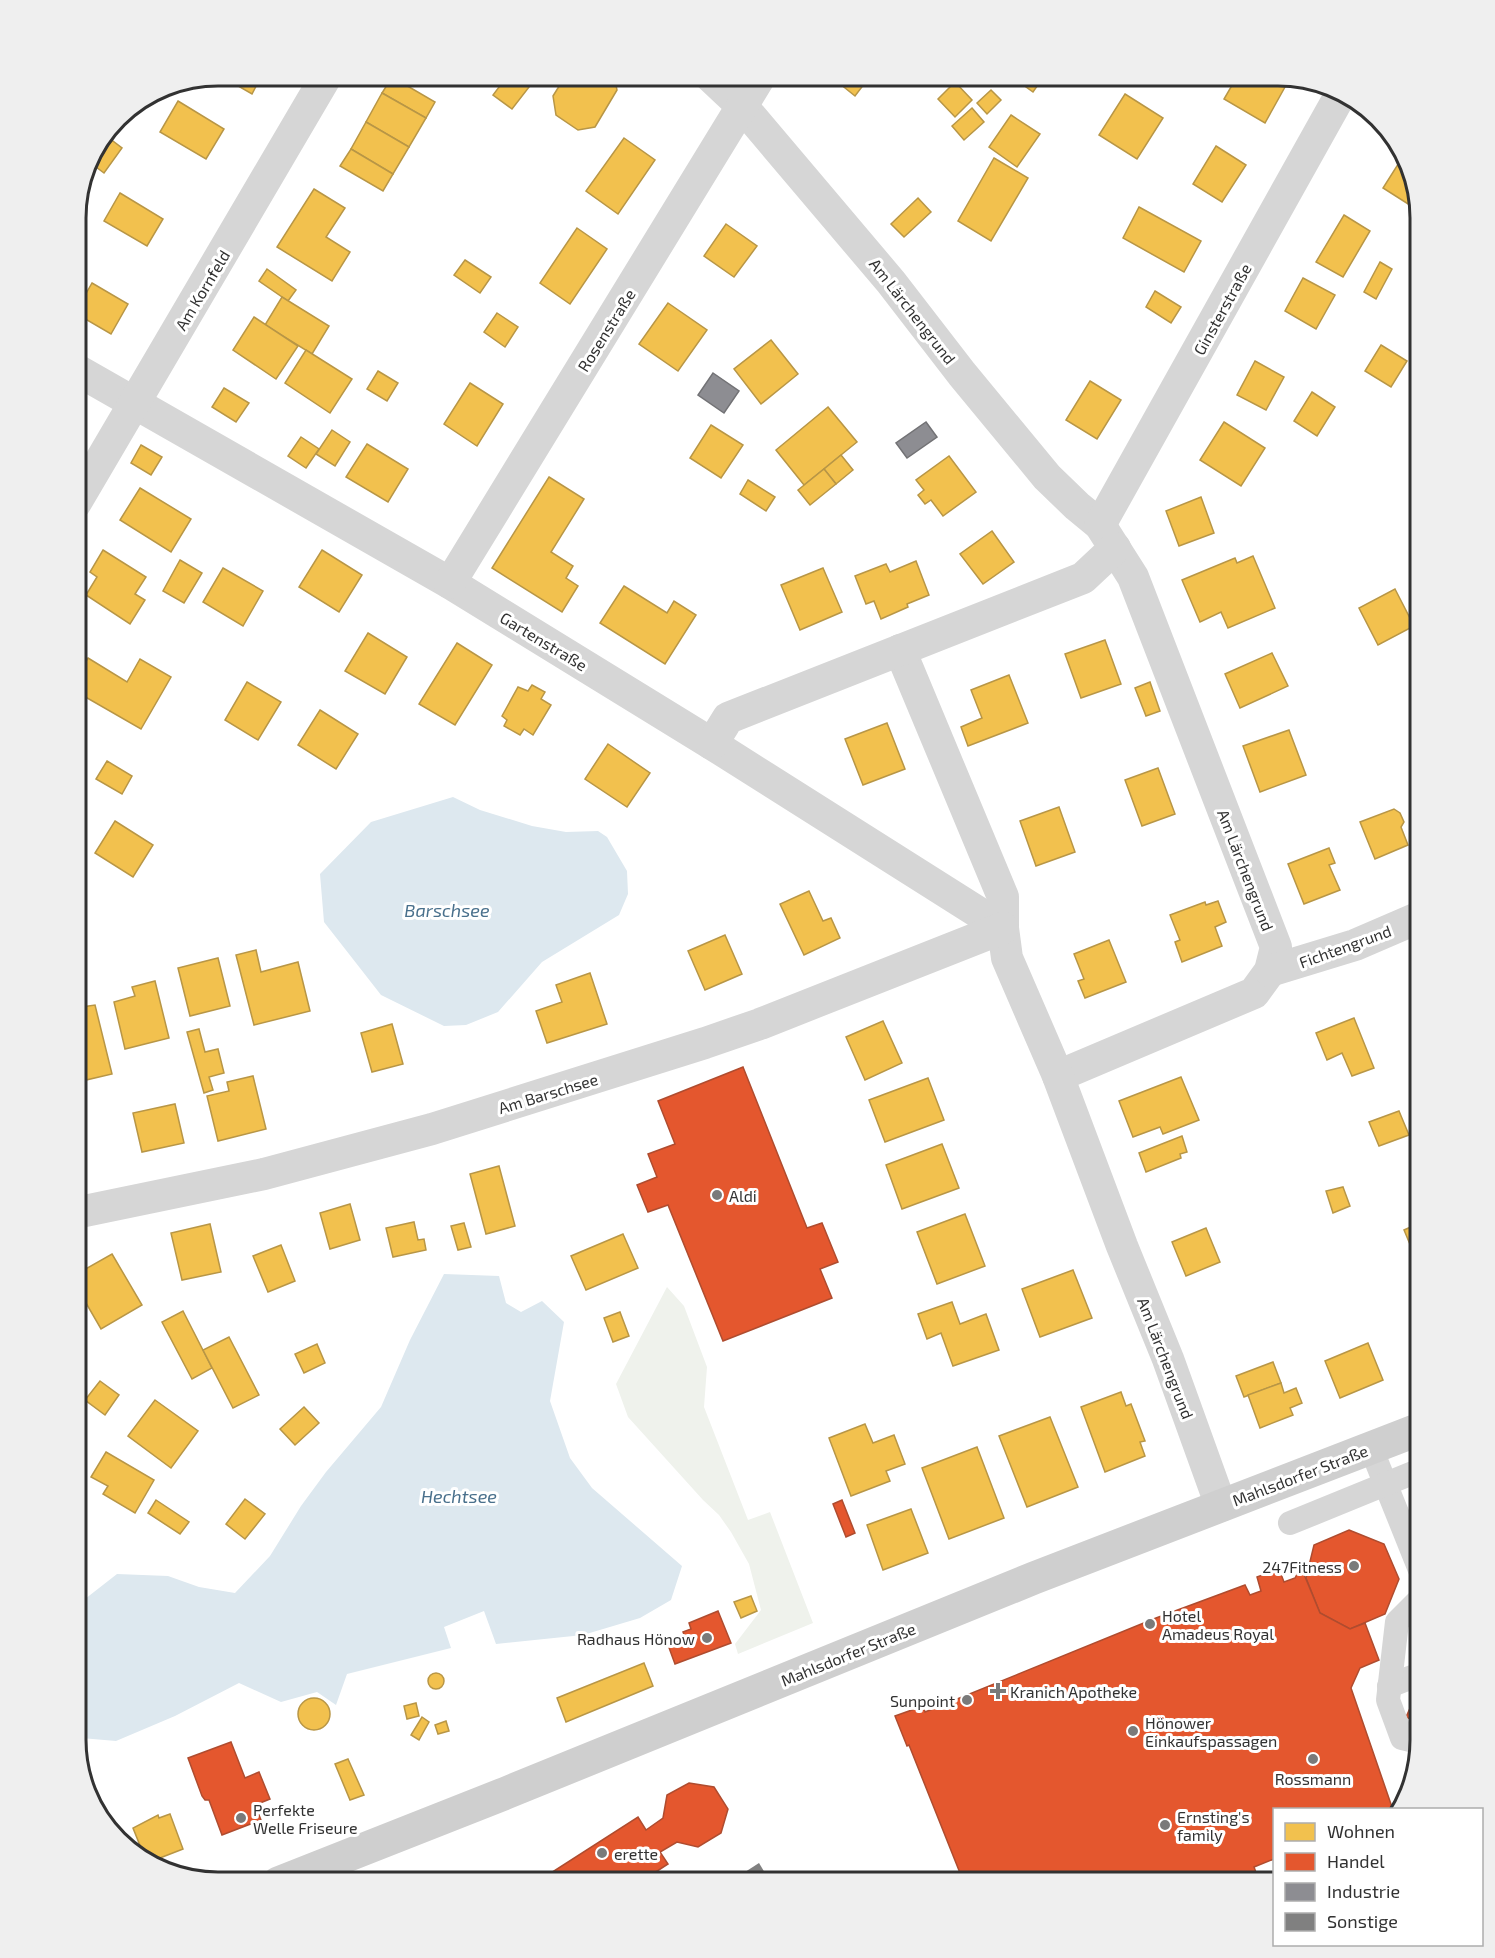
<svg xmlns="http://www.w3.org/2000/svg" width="1495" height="1958" viewBox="0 0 1495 1958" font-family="'Exo 2',sans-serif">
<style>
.green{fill:#eff2ec}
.water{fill:#dde8ef}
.homes{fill:#f2c14e;stroke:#b89646;stroke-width:1.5}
.shops{fill:#e4572e;stroke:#af4c2f;stroke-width:1.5}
.industry{fill:#8d8d92;stroke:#727275;stroke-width:1.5}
.building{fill:#808080}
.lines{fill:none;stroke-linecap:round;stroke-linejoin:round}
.pedestrian{stroke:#d6d6d6;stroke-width:24}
.minor{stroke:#d6d6d6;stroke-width:32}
.secondary{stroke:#cfcfcf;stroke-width:33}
.poi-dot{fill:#7a7a7a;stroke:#fff;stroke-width:2}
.labels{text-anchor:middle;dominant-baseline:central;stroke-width:6;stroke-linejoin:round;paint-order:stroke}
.street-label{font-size:16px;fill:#323232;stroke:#fff}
.poi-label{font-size:16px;fill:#323232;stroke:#fff;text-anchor:start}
.water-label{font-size:18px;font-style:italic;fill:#49708c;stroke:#fff}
.rim{fill:none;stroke:#323232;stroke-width:3}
</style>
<rect width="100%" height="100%" fill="#fff"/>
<path class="green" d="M667 1287 684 1306 707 1367 704 1407 748 1520 770 1512 813 1623 738 1654 735 1644 761 1610 749 1564 731 1532 719 1515 703 1500 628 1417 616 1384Z"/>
<g class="water">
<path d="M453 797 480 810 532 826 566 832 598 831 607 837 627 871 628 894 619 915 542 962 498 1012 466 1025 444 1026 381 995 324 922 320 874 371 822Z"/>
<path d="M444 1274 499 1276 506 1303 521 1312 542 1301 564 1322 550 1401 570 1458 592 1488 682 1566 671 1600 640 1618 583 1635 496 1644 484 1611 444 1627 451 1648 347 1674 336 1705 317 1692 281 1702 239 1683 175 1716 116 1741 81 1738 75 1734V1612L85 1599 117 1574 168 1576 199 1587 235 1593 270 1556 301 1506 326 1472 381 1407 410 1340Z"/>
</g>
<g class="homes">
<path d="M219 75H262L252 94Z"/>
<path d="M508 75H524L533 82 512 109 493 95Z"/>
<path d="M566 75H614L617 90 595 127 578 130 556 115 553 96Z"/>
<path d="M829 75H871L855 96Z"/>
<path d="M1029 75H1045L1033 92 1022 84Z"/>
<path d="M1238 75H1286L1290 78 1265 123 1224 99Z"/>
<path d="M392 77 435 102 426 118 382 93Z"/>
<path d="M955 82 972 100 955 117 938 99Z"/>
<path d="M991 90 1001 100 987 114 977 103Z"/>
<path d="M382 93 426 118 409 147 366 122Z"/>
<path d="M1125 94 1163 118 1137 159 1099 135Z"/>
<path d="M178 101 224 129 206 159 160 132Z"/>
<path d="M972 108 984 122 964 140 952 126Z"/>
<path d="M1011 115 1040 134 1017 167 989 147Z"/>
<path d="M366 122 409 147 393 174 351 149Z"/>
<path d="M105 135 122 148 104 173 88 161 90 154Z"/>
<path d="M624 138 655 160 618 214 586 191Z"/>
<path d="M1216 146 1246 165 1222 202 1193 184Z"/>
<path d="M351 149 393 174 383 191 340 166Z"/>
<path d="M994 158 1028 178 991 241 958 221Z"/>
<path d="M1402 158 1417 208 1416 209 1383 188Z"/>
<path d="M314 189 345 208 326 237 350 252 332 281 277 247Z"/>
<path d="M120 193 163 219 147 246 104 221Z"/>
<path d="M918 198 931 212 904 237 891 224Z"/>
<path d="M1139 207 1201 241 1184 272 1123 238Z"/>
<path d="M1344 215 1370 231 1343 277 1316 262Z"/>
<path d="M726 224 757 246 734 277 704 256Z"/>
<path d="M577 228 607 249 570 304 540 283Z"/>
<path d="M465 260 491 277 480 293 454 275Z"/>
<path d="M1380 262 1392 269 1376 299 1364 292Z"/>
<path d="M267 269 296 290 288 301 259 281Z"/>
<path d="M1303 278 1335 295 1316 329 1285 311Z"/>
<path d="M92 283 128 304 111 334 75 313Z"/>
<path d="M1155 291 1181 307 1171 323 1146 307Z"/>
<path d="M282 297 329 326 312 354 265 325Z"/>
<path d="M668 303 707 330 678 371 639 344Z"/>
<path d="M497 313 518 327 505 347 484 332Z"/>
<path d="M254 317 298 346 276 379 233 350Z"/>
<path d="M771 340 798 374 761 404 734 369Z"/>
<path d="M1381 345 1407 361 1391 387 1365 371Z"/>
<path d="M306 350 352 379 330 413 285 383Z"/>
<path d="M1255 361 1284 377 1266 410 1237 395Z"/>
<path d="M378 371 398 383 387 401 367 389Z"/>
<path d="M1090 381 1121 400 1097 439 1066 420Z"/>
<path d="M470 383 503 404 477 446 444 424Z"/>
<path d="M224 388 249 403 236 422 212 407Z"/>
<path d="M1312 392 1335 407 1317 436 1294 421Z"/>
<path d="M828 407 857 442 804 485 776 450Z"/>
<path d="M1224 422 1265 448 1241 486 1200 460Z"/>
<path d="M711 425 743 445 721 478 690 458Z"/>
<path d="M332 430 350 442 335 466 316 454Z"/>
<path d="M301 437 319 449 306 468 288 456Z"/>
<path d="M367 444 408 469 388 502 346 477Z"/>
<path d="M141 445 162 457 151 475 131 463Z"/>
<path d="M841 455 853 470 836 484 824 469Z"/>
<path d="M949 456 976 492 943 516 931 500 925 504 918 495 924 490 916 480Z"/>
<path d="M824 469 836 484 810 505 798 490Z"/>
<path d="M549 477 584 499 551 552 573 566 566 578 578 586 562 612 492 568Z"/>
<path d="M748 480 775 497 766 511 740 494Z"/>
<path d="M140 488 191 519 171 552 120 520Z"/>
<path d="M1201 497 1214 533 1179 546 1166 511Z"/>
<path d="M992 531 1014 562 983 584 960 554Z"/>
<path d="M103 550 146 577 135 594 145 600 130 624 86 595 97 577 90 572Z"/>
<path d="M322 550 362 575 339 612 299 587Z"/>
<path d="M1253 556 1275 608 1228 628 1221 612 1200 622 1182 580 1235 558 1237 563Z"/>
<path d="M180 560 202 573 184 603 163 591Z"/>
<path d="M916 561 929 595 907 604 908 607 881 619 874 601 866 604 855 576 886 564 890 572Z"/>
<path d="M223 568 263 591 243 626 203 602Z"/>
<path d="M823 568 842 612 800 630 781 585Z"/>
<path d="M624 586 667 613 674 601 696 615 665 664 600 623Z"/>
<path d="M1395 589 1414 626 1378 645 1359 608Z"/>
<path d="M368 633 407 657 385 694 345 671Z"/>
<path d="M1105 640 1121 684 1081 698 1065 654Z"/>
<path d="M457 643 492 665 455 725 419 704Z"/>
<path d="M1272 653 1288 686 1240 708 1225 674Z"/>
<path d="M88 658 127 682 140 659 171 677 141 729 75 691V679Z"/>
<path d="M1009 675 1028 723 968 746 961 727 982 718 971 690Z"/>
<path d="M247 682 281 702 258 740 225 720Z"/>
<path d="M1150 682 1160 711 1146 716 1135 688Z"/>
<path d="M532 685 545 692 541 699 551 705 533 735 524 729 520 735 504 726 507 720 502 716 518 687 528 691Z"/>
<path d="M320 710 358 734 336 769 298 745Z"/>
<path d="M887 723 905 769 863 785 845 739Z"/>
<path d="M1289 730 1306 775 1260 792 1243 746Z"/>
<path d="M608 744 650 773 627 807 585 779Z"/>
<path d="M107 761 132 776 122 794 96 779Z"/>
<path d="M1158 768 1175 814 1142 826 1125 780Z"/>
<path d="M1059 807 1075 852 1036 866 1020 821Z"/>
<path d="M1394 809 1400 813 1404 822 1401 827 1408 845 1375 859 1360 822Z"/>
<path d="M115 821 153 845 133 877 95 853Z"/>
<path d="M1329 848 1335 863 1329 865 1340 890 1304 904 1288 864Z"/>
<path d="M809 891 823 921 831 918 840 938 804 955 780 904Z"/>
<path d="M75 893 85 898 75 915Z"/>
<path d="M1218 901 1226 922 1215 927 1222 946 1182 962 1175 942 1180 940 1170 915 1205 902 1206 905Z"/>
<path d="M725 935 742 974 705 990 688 951Z"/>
<path d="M1109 940 1126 982 1085 998 1078 981 1084 979 1074 954Z"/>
<path d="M256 950 261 972 298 962 310 1011 254 1025 236 955Z"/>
<path d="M218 958 230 1006 190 1016 178 968Z"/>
<path d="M590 973 607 1024 547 1043 536 1011 562 1002 556 985Z"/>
<path d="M155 981 169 1038 125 1049 114 1002 135 996 132 987Z"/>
<path d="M95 1005 112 1074 86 1080 83 1072 75 1073V1008Z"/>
<path d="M1354 1018 1374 1068 1352 1076 1342 1053 1327 1060 1316 1033Z"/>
<path d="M883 1021 902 1063 865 1080 846 1037Z"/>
<path d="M392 1024 403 1064 372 1072 361 1033Z"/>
<path d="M199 1029 205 1052 218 1049 224 1073 209 1077 213 1090 204 1093 187 1032Z"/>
<path d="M1420 1054V1085L1410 1058Z"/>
<path d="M253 1076 266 1129 218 1141 207 1096 229 1091 227 1082Z"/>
<path d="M1181 1077 1199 1120 1163 1134 1160 1127 1133 1137 1119 1101Z"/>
<path d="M928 1078 944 1120 885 1142 869 1100Z"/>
<path d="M175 1104 184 1143 142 1152 133 1113Z"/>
<path d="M1399 1111 1409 1135 1379 1146 1369 1122Z"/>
<path d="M1182 1136 1187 1152 1180 1154 1181 1158 1146 1172 1139 1153Z"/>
<path d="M942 1144 959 1188 902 1209 886 1165Z"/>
<path d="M499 1166 515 1226 486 1234 470 1174Z"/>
<path d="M1343 1187 1350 1206 1333 1213 1326 1191Z"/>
<path d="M350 1204 360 1240 330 1249 320 1213Z"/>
<path d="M965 1214 985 1266 937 1284 917 1232Z"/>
<path d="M414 1222 418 1240 424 1239 426 1250 393 1257 386 1228Z"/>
<path d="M464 1223 471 1247 458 1250 451 1226Z"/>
<path d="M1420 1223V1260L1417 1261 1404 1230Z"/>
<path d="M210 1224 221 1272 182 1280 171 1233Z"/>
<path d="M1206 1228 1220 1262 1186 1276 1172 1242Z"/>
<path d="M623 1234 638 1268 586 1290 571 1256Z"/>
<path d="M281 1245 295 1281 268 1292 253 1256Z"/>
<path d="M112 1254 142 1305 101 1329 75 1284V1275Z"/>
<path d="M1073 1270 1092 1318 1040 1337 1022 1289Z"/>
<path d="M952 1302 960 1324 986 1314 999 1350 953 1366 941 1333 927 1339 918 1314Z"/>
<path d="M183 1311 212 1368 192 1379 162 1322Z"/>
<path d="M620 1312 629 1336 613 1342 604 1318Z"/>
<path d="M75 1337 84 1343 75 1357Z"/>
<path d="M229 1337 259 1395 233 1408 203 1350Z"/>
<path d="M1368 1343 1383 1380 1340 1398 1325 1361Z"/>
<path d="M317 1344 325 1363 304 1373 295 1354Z"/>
<path d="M1273 1362 1281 1383 1244 1397 1236 1376Z"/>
<path d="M100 1381 119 1395 105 1415 85 1400Z"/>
<path d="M1281 1383 1284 1393 1296 1388 1302 1403 1290 1408 1293 1415 1260 1428 1248 1395Z"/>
<path d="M1121 1392 1126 1406 1131 1404 1145 1441 1140 1442 1145 1456 1105 1472 1081 1407Z"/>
<path d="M155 1400 198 1431 171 1468 128 1436Z"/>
<path d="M304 1407 319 1423 295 1445 280 1429Z"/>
<path d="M1050 1417 1078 1487 1027 1507 999 1436Z"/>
<path d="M865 1424 873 1443 894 1435 905 1464 886 1471 890 1481 851 1496 829 1438Z"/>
<path d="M977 1447 1004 1518 949 1539 922 1468Z"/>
<path d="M106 1452 154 1480 135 1513 103 1494 108 1486 91 1477Z"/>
<path d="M245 1499 265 1514 245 1539 226 1524Z"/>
<path d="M156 1500 189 1522 180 1534 148 1513Z"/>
<path d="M911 1509 928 1553 883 1570 867 1525Z"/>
<path d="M751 1596 757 1611 741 1618 734 1602Z"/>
<path d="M644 1663 653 1686 566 1722 557 1698Z"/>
<circle cx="436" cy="1681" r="8"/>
<circle cx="314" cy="1714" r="16"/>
<path d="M416 1703 419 1716 407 1719 404 1706Z"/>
<path d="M422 1717 429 1722 419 1740 411 1735Z"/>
<path d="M446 1721 449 1731 438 1734 435 1725Z"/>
<path d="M348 1759 364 1795 350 1800 335 1764Z"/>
<path d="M170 1814 183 1849 147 1863 133 1828 158 1815 159 1818Z"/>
</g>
<g class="shops">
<path d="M743 1067 807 1228 822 1223 838 1262 820 1269 832 1298 723 1341 668 1205 648 1212 637 1185 657 1177 648 1154 675 1144 658 1101Z"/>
<path d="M842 1500 855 1533 846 1537 833 1504Z"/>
<path d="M1349 1530 1384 1544 1399 1579 1385 1614 1350 1629 1320 1613 1306 1578 1314 1545Z"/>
<path d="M1301 1567 1320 1613 1350 1629 1365 1623 1379 1660 1360 1668 1351 1688 1393 1810H1274V1859L1254 1867 1257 1875 1237 1883H1234L1231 1877 1215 1883H964L909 1745 907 1746 895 1716 923 1706 925 1712 935 1708 1156 1618 1245 1585 1250 1595 1261 1591 1257 1577 1279 1569 1284 1582 1295 1578Z"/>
<path d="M718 1611 731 1643 675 1664 668 1645 685 1637 683 1632 691 1629 689 1623Z"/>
<path d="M1420 1686V1723L1406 1717Z"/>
<path d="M231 1742 245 1778 259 1772 270 1799 255 1805 261 1820 222 1835 209 1800H205L202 1796 188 1758Z"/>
<path d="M689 1783 714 1787 728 1809 721 1833 698 1847 677 1842 660 1852 668 1864 639 1883H546L543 1878 638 1817 646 1830 663 1818 667 1795Z"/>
</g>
<g class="industry">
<path d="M713 373 739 391 724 413 698 395Z"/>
<path d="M926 422 937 437 907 458 896 443Z"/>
</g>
<path class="building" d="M759 1863 771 1883H728Z"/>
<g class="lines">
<g class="pedestrian">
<path d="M1371 1448 1420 1570"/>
<path d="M1290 1523 1420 1470"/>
<path d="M1389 1686 1420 1674"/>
<path d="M1419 1742 1402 1738 1388 1700 1397 1622 1420 1599"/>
</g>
<g class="minor">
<path d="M709 75 742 106 891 282 962 374 1047 477 1077 506 1100 525 1133 577 1276 947 1270 971 1254 993 1058 1076"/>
<path d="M75 369 450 583 712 744 1003 928"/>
<path d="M75 504 327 75"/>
<path d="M1100 525 1342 92"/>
<path d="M450 583 761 75"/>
<path d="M900 650 1003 897V928L1007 958 1058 1076 1122 1246 1168 1359 1221 1506"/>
<path d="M712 744 728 718 1083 578 1115 548"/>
<path d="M1270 971 1355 945 1420 917"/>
<path d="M75 1213 264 1174 432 1129 705 1043 760 1024 1003 928"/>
</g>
<path class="secondary" d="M278 1883 506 1793 1034 1578 1420 1429"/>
</g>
<g class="poi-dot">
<circle cx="717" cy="1195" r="6"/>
<circle cx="1354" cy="1566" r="6"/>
<circle cx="1150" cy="1624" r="6"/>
<circle cx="707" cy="1638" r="6"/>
<path d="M995 1682h6v6h6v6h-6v6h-6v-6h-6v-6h6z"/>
<circle cx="967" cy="1700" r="6"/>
<circle cx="1133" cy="1731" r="6"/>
<circle cx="1313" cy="1759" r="6"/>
<circle cx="241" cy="1818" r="6"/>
<circle cx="1165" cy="1825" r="6"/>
<circle cx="602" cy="1853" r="6"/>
</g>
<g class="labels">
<g class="street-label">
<text transform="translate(202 290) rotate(-59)">Am Kornfeld</text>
<text transform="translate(1222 309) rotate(-61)">Ginsterstraße</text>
<text transform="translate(913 311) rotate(52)">Am Lärchengrund</text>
<text transform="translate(606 330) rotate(-58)">Rosenstraße</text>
<text transform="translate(544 641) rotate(31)">Gartenstraße</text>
<text transform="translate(1246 870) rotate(69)">Am Lärchengrund</text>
<text transform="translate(1345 946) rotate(-20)">Fichtengrund</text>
<text transform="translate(548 1093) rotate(-17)">Am Barschsee</text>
<text transform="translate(1166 1358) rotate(69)">Am Lärchengrund</text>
<text transform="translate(1300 1475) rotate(-21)">Mahlsdorfer Straße</text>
<text transform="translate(848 1654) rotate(-22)">Mahlsdorfer Straße</text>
</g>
<g class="poi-label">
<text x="729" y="1195">Aldi</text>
<text x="1342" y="1566" text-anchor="end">247Fitness</text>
<text x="1162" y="1615">Hotel<tspan x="1162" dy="18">Amadeus Royal</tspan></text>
<text x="695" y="1638" text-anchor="end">Radhaus Hönow</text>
<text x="1010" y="1691">Kranich Apotheke</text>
<text x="955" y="1700" text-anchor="end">Sunpoint</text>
<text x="1145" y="1722">Hönower<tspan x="1145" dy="18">Einkaufspassagen</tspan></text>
<text x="1313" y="1778" text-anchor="middle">Rossmann</text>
<text x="253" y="1809">Perfekte<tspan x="253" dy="18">Welle Friseure</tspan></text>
<text x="1177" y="1816">Ernsting's<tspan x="1177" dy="18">family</tspan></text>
<text x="614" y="1853">erette</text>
</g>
<g class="water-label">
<text x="447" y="910">Barschsee</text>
<text x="459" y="1496">Hechtsee</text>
</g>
</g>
<path d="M0 0H1495V1958H0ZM218 86H1278A132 132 0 0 1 1410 218V1740A132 132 0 0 1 1278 1872H218A132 132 0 0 1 86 1740V218A132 132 0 0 1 218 86Z" fill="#efefef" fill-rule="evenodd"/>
<path class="rim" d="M218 86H1278A132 132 0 0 1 1410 218V1740A132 132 0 0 1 1278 1872H218A132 132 0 0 1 86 1740V218A132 132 0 0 1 218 86Z"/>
<rect x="1273" y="1808" width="210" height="138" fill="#ffffff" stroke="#adadad" stroke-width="1.5"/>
<rect x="1285" y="1823" width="30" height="18" fill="#f2c14e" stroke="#adadad" stroke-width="1.5"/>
<text x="1327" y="1838" font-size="18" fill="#323232">Wohnen</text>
<rect x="1285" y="1853" width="30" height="18" fill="#e4572e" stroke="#adadad" stroke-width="1.5"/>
<text x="1327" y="1868" font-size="18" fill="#323232">Handel</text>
<rect x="1285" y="1883" width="30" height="18" fill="#8d8d92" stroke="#adadad" stroke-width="1.5"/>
<text x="1327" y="1898" font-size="18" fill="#323232">Industrie</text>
<rect x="1285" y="1913" width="30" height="18" fill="#808080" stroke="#adadad" stroke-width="1.5"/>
<text x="1327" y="1928" font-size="18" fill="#323232">Sonstige</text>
</svg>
